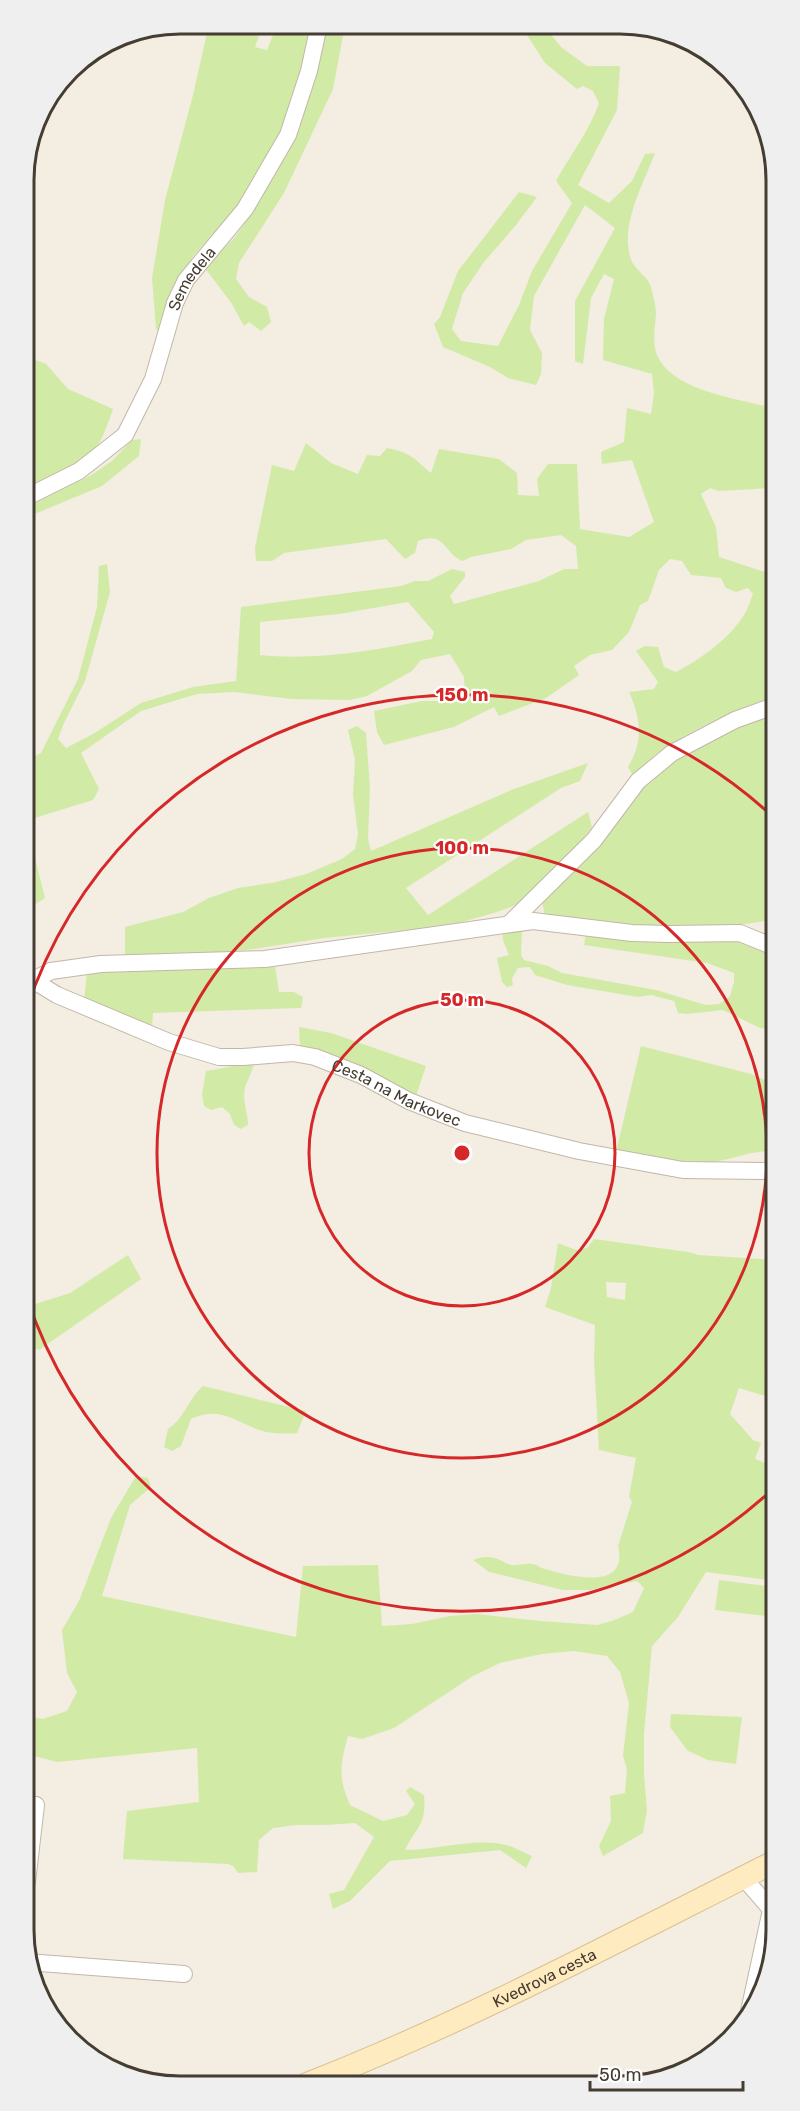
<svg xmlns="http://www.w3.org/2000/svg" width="800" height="2111" viewBox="0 0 800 2111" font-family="Rubik,sans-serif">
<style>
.green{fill:#d1eba7;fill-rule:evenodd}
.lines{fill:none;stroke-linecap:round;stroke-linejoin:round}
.street-casing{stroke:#c2b7a7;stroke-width:18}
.secondary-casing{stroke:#dac190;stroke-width:24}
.street{stroke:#fff;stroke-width:16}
.secondary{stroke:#ffebc0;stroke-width:22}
.ring{fill:none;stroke:#d62828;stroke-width:3}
.labels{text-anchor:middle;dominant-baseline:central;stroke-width:4.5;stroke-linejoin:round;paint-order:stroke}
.street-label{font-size:16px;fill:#453c32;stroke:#fff}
.rim{fill:none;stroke:#453c32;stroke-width:3}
.centre{fill:#d62828;stroke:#fff;stroke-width:3}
.ring-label{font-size:18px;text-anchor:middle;font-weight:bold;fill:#d62828;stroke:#fff;stroke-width:4.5;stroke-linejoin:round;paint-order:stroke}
</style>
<rect width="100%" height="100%" fill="#f3ede2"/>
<g class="green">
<path d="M209 24 263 25 255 47 267 50 277 25H312L310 47 281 131 250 192 194 255 180 277 164 332 156 329 152 278 165 200 193 95Z"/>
<path d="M326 25H345L333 89 284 193 239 263 236 279 249 297 267 307 271 322 261 331 249 322 244 326 232 304 205 268 235 237 251 215 270 178Z"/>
<path d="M521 26H544L561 47 587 66H620L617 110 578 185 609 203 632 181 645 154 655 153C643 185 618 228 632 262 637 271 648 277 651 287 653 295 656 306 656 314 655 328 652 342 657 355 672 391 739 399 773 408V488L718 491 710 488 701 494 716 527 719 557 774 575V697C735 710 694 728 660 751 650 758 642 768 633 776L628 767C644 740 641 720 629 692L654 689 658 682 636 651 645 646 658 647 664 667 676 672C701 659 728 640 744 615 748 609 750 601 753 594L748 588 736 592 726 588 721 578 691 575 682 561 670 559 659 570 648 601 640 605 629 632 612 650 590 655 574 666 579 675 546 698 499 716 494 707 454 727 384 745 377 732 374 711 422 701H456L465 693 464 677 450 654 421 660 412 671 367 696 350 700 291 699 235 692 197 694 141 711 81 753 99 789 93 800 25 821V761L41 753 78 679 97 607 99 566 107 564 110 592 85 681 64 723 58 739 66 748 93 734 141 703 193 687 236 681 241 607 401 586 415 581H428L452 569 465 572V577L450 596 454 604 539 581 564 569H578L576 546 561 535 526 540 511 549 471 557 463 561C445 556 446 530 418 541L415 553 405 559 386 539 284 553 272 561H256L255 548 272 465 294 471 306 443 331 463 358 474 367 455 380 456 387 448C412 453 413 458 431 473L439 449 499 459 517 473 518 495 539 496 537 479 548 464H577L580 529 629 537 654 522 632 460 602 464 601 452 624 442 627 408 651 414 654 393 652 374 603 360 604 319 614 279 604 274 591 298 583 364 575 361V301L615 228 585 205 534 296 530 330 542 353 541 374 536 385 508 378 490 367 443 347 434 324 440 317 458 271 519 192 537 197 516 225 484 262 463 293 452 329 461 341 498 346 519 305 532 271 572 203 556 181C570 155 589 132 599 103L593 91 583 86 577 89 545 63ZM408 602 434 632 432 639C376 650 317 661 260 655V622L339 614Z"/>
<path d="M25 356 46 364 68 389 113 409C108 423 103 440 93 452 78 469 46 483 25 493Z"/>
<path d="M141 439 139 456 102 486 25 518V505L90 476 112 461 132 440Z"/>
<path d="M774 712V919C700 936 620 923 545 917L542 901 647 783 673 760 730 728Z"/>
<path d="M357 726 366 733 370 787 368 840 371 851 514 789 588 763 580 781 561 788 406 888 428 915 588 812 592 827 579 844 538 886 516 905 497 912 448 926 324 938 247 950 125 958V927L183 912 209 898 238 888 276 882 306 874 342 859 355 849 358 834 353 795 355 760 348 730Z"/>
<path d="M25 839 32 846 45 898 25 911Z"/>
<path d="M502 927 522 929 521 955 524 960 548 966 562 973 656 990 706 1005 719 1004 730 996 734 982V973L707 963 584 945 586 933 743 939 774 951V1030L760 1028 723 1010 686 1014 678 1013 674 1001 651 995 638 997 567 985 535 975 530 967 518 968 512 978 513 985 507 987 502 982 497 958 509 955 503 940Z"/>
<path d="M274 959 279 992H294L303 997 301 1008 153 1013 152 1028 84 1001 87 972Z"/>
<path d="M299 1027 331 1033 426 1066 416 1096 348 1061 300 1046Z"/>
<path d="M641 1046 751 1074 774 1084V1106L769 1120 774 1139V1151C751 1150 729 1161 705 1163 682 1166 640 1156 616 1152Z"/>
<path d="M254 1062C253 1074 244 1083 244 1095 244 1105 248 1115 248 1125L241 1129 234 1125 230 1114 222 1107 211 1110 204 1106 202 1094 206 1071C223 1069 237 1064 254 1062Z"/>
<path d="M594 1239 688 1252 699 1255 775 1260V1350L764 1373 775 1379V1399L739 1388 730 1414 753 1440 761 1443 755 1459 770 1465 775 1452V1581L706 1572 678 1617 652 1646 644 1734V1775L647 1810 643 1833 603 1856 599 1846 611 1821 610 1796 625 1793 627 1769 623 1756 629 1703 620 1672 607 1656 574 1651 542 1654 500 1663 473 1676 394 1728 362 1739 348 1736C340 1765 338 1777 350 1805L383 1821 407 1815 415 1804 406 1791 410 1787 424 1795C427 1825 416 1827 405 1850 437 1850 479 1836 510 1846 517 1849 525 1853 532 1856L526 1868 500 1850 390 1861 350 1901 333 1909 329 1894 344 1890 374 1837 355 1823 326 1825H296L273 1828 259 1840 257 1872 238 1873 233 1866 228 1864 123 1859 127 1811 199 1802 197 1748 57 1762 27 1754V1716L43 1719 67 1711 77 1692 67 1673 62 1630 79 1601 111 1518 136 1476 148 1478 151 1487 130 1505 102 1596 296 1637 303 1566 378 1565 382 1626 412 1624 450 1616 476 1614 540 1621 597 1625 612 1621 633 1612 644 1588 637 1581 590 1590H563L489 1572 473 1560C482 1556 491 1556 500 1560 503 1561 505 1563 508 1564 516 1567 524 1563 532 1564 536 1564 540 1568 545 1569 569 1576 629 1592 618 1546L632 1502 629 1497 636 1458 599 1450 594 1360 595 1325 545 1307 551 1288 558 1243 576 1250 587 1248ZM606 1282 626 1283 625 1300 607 1297Z"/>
<path d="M128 1255 141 1279 39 1350 30 1347 26 1349V1307L70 1293Z"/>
<path d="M203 1386 306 1411 297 1433C284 1434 271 1434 259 1430 233 1420 219 1406 191 1419L181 1446 172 1451 164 1447 168 1429C185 1418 188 1399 203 1386Z"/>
<path d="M719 1580 775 1587V1617L715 1610Z"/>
<path d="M671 1714 742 1717 736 1764 708 1760 688 1751 670 1727Z"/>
</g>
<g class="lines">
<defs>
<g id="street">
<path id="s1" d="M25 498 79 471 125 435 153 379 175 303 186 280 245 209 288 135 309 71 319 25"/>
<path d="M509 924 594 840 638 781 672 753 735 720 774 706"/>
<path id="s2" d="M26 980 39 984 57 995 169 1042 219 1057H243L293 1053 315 1057 361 1075 409 1101 465 1123 579 1151 683 1170 774 1171"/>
<path d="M31 981 51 971 101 964 265 959 533 921 632 933 669 934 740 933 774 947"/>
<path d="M743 1877 776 1915"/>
<path d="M27 1882 36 1805"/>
<path d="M27 1962 184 1974"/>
<path d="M748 2016 771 1910"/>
</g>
<g id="secondary">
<path id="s3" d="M307 2084C468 2021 621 1939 776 1861"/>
</g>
</defs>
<use href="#street" class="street-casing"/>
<use href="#secondary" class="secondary-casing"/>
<use href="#street" class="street"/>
<use href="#secondary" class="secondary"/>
</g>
<g class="ring">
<circle cx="462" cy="1153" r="153"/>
<circle cx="462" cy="1153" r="305"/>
<path d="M774 1488A458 458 0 0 1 26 1295M26 1011A458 458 0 0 1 771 815"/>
</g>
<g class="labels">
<g class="street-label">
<text stroke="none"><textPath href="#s1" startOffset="290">Semedela</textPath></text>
<text stroke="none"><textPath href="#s2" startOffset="394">Cesta na Markovec</textPath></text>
<text stroke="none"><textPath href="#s3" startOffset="260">Kvedrova cesta</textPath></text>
</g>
</g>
<path d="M0 0H800V2111H0ZM180 34H620A146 146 0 0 1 766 180V1930A146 146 0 0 1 620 2076H180A146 146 0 0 1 34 1930V180A146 146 0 0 1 180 34Z" fill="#f0efef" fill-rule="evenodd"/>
<path class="rim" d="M180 34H620A146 146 0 0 1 766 180V1930A146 146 0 0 1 620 2076H180A146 146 0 0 1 34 1930V180A146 146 0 0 1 180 34Z"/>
<circle cx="462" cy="1153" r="9" class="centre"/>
<g class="ring-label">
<text x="462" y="701">150 m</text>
<text x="462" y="854">100 m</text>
<text x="462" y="1006">50 m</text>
</g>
<path d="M590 2081v9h153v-9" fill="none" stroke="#453c32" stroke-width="3"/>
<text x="599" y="2081" font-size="18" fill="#453c32" stroke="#ffffff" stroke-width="4.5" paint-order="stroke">50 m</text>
</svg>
